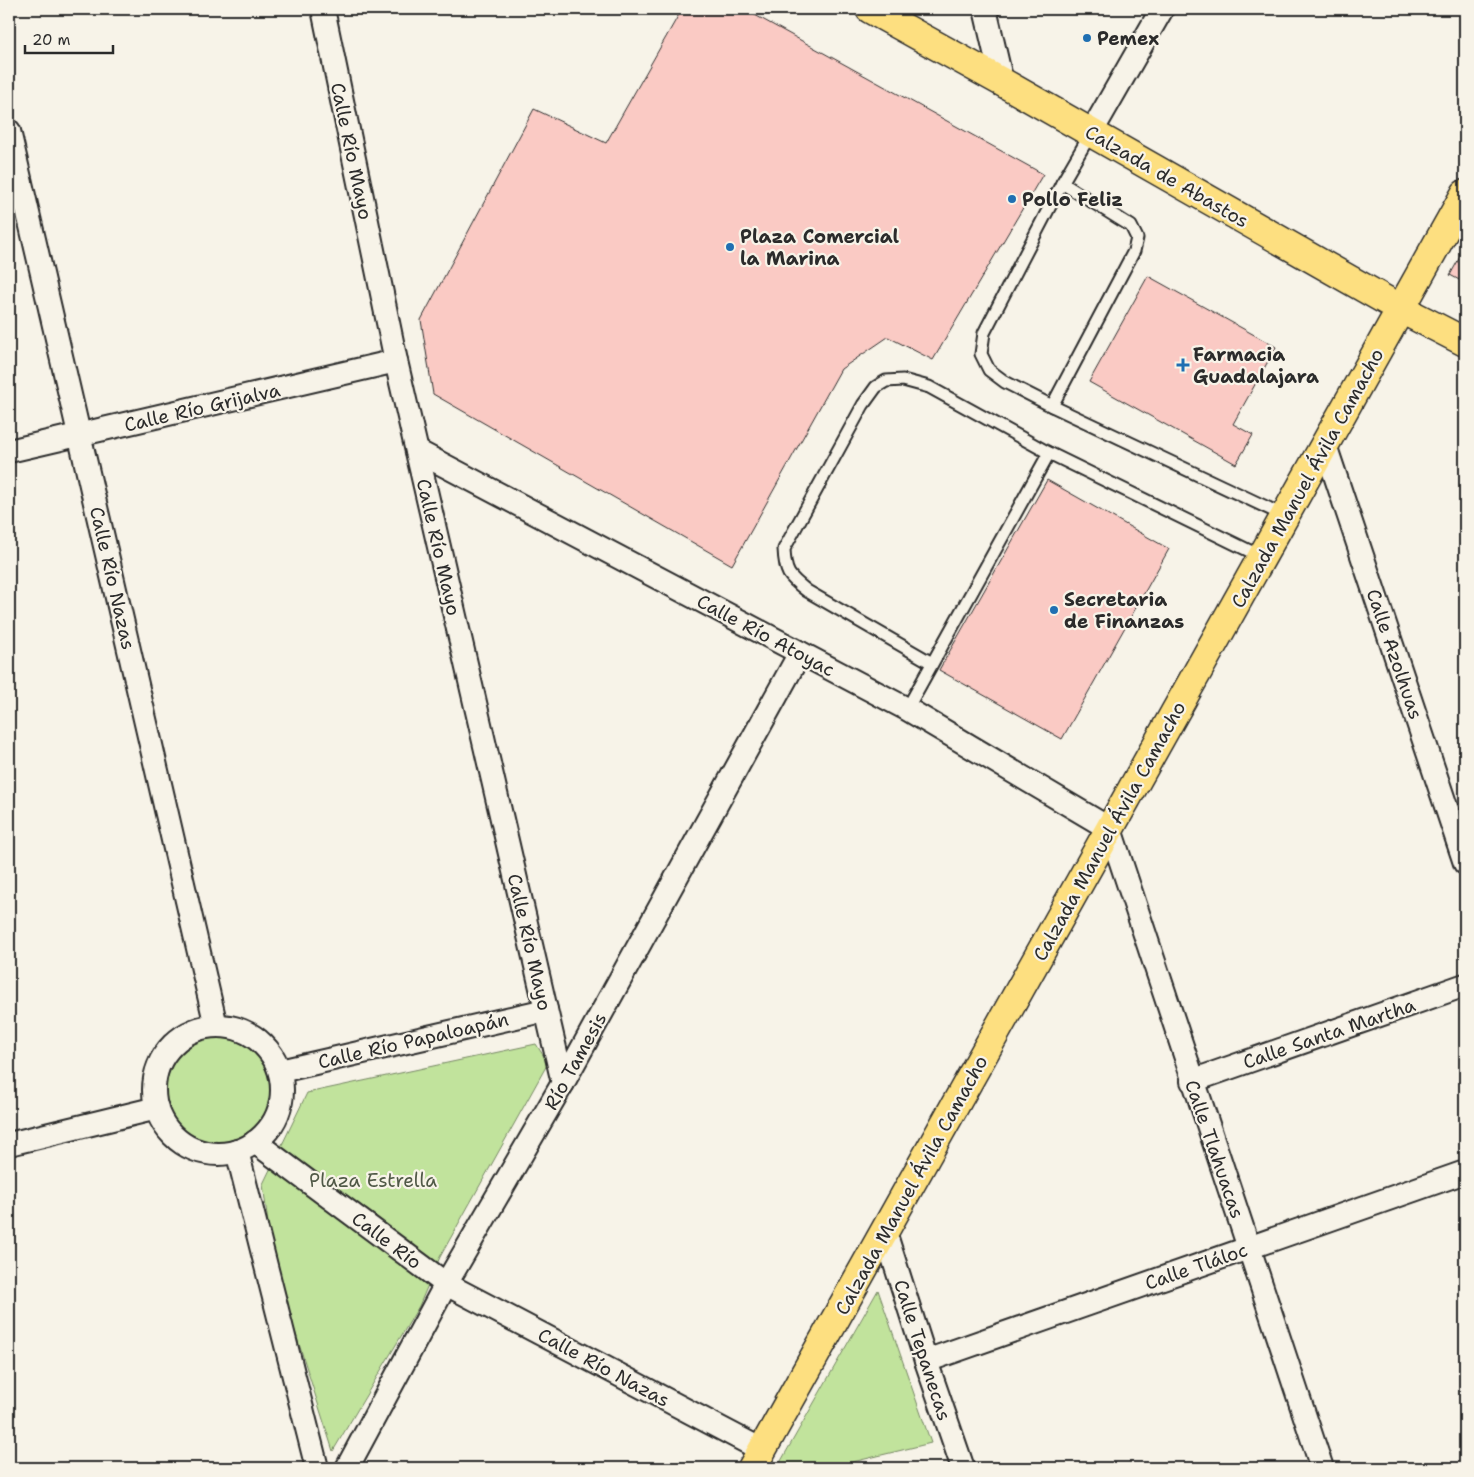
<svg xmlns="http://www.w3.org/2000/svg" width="1474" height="1477" font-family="'Shantell Sans',sans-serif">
<rect width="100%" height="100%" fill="#f7f3e8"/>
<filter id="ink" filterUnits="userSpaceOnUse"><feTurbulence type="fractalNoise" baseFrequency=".02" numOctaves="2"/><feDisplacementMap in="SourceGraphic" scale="10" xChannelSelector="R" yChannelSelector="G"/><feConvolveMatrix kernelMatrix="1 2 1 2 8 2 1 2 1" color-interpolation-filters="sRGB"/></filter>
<g filter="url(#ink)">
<g fill="#c1e39c" stroke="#768764">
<circle cx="218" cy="1090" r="57"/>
<polygon points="536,1044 548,1063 440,1257 419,1306 333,1451 273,1262 263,1184 307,1093"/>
<polygon points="878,1290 931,1443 828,1468 777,1468"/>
</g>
<g fill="#facac4" stroke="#2b2b2b">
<polygon points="682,9 744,9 1043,174 933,360 888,337 841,369 732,565 433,394 421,320 534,109 606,143"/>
<polygon points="1465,248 1465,283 1450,275"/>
<polygon points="1148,276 1276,347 1233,424 1253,435 1236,464 1089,382"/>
<polygon points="1047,480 1169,549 1062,739 939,670"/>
</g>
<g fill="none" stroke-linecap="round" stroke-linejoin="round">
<g stroke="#2b2b2b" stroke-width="15">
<g id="service">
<polyline points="1091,133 1062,183 984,333 981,354 989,370 1005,382 1052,406 1285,516"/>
<polyline points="1052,406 1134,251 1137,238 1131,226 1062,183"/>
<path d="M932,663L807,591C788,576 785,573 784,549L863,405L876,387L886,381L903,380L929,387L1049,453L1262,557"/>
<polyline points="907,709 1049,453"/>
</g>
</g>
<g stroke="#2b2b2b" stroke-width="26">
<g id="minor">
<polyline points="323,9 396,361 563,1083"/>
<polyline points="985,9 1002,82"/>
<polyline points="9,131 216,1026"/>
<polyline points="1091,133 1162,9"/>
<polyline points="1325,445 1465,863"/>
<polyline points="9,451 396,361"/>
<polyline points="417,451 907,709 1110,829 1322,1468"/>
<circle cx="218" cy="1090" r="64"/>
<polyline points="280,1071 546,1010"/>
<polyline points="1192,1081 1465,985"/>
<polyline points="255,1142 446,1284 762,1450"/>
<polyline points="9,1144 157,1108"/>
<polyline points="237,1151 317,1468"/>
<polyline points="885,1232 926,1361 963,1468"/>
<polyline points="926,1361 1465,1172"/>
<polyline points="347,1468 446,1284 563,1083 800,653"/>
</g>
</g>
<g stroke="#2b2b2b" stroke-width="31">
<g id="primary">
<polyline points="870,9 1002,82 1401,309 1465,342"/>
<polyline points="752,1468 1465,194"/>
</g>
</g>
<use href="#service" stroke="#f7f3e8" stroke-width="11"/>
<use href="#minor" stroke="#f7f3e8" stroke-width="22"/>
<use href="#primary" stroke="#fddf80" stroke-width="28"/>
</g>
</g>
<g fill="#1f6fb2" stroke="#f7f3e8" stroke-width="2">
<circle cx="1087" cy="38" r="5"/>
<circle cx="1012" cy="199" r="5"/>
<circle cx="730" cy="247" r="5"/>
<path d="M1180.5 357.5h5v5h5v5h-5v5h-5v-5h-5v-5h5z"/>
<circle cx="1054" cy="610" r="5"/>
</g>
<g text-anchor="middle" stroke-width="4.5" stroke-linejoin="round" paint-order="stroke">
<g font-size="19" font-weight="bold" fill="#2b2b2b" stroke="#f7f3e8" text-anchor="start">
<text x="1097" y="45">Pemex</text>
<text x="1022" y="206">Pollo Feliz</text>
<text x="740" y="243">Plaza Comercial<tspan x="740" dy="22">la Marina</tspan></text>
<text x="1193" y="361">Farmacia<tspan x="1193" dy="22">Guadalajara</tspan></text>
<text x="1064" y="606">Secretaria<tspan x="1064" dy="22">de Finanzas</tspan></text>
</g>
<g font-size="19" fill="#2b2b2b" stroke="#f7f3e8">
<text transform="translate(352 151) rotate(78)" y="7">Calle Río Mayo</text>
<text transform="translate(1167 176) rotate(30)" y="7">Calzada de Abastos</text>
<text transform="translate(202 407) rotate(-13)" y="7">Calle Río Grijalva</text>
<text transform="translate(1307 478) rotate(-61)" y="7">Calzada Manuel Ávila Camacho</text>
<text transform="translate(439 547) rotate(77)" y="7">Calle Río Mayo</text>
<text transform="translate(113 578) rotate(77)" y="7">Calle Río Nazas</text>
<text transform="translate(766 635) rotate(28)" y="7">Calle Río Atoyac</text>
<text transform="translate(1395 654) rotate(71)" y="7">Calle Azolhuas</text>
<text transform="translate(1109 831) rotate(-61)" y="7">Calzada Manuel Ávila Camacho</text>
<text transform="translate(530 942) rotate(77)" y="7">Calle Río Mayo</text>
<text transform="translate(1329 1033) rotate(-19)" y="7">Calle Santa Martha</text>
<text transform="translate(413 1040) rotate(-13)" y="7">Calle Río Papaloapán</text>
<text transform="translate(575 1061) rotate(-61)" y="7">Río Tamesis</text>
<text transform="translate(1215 1149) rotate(71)" y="7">Calle Tlahuacas</text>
<text transform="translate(911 1185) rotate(-61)" y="7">Calzada Manuel Ávila Camacho</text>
<text transform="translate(387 1240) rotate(37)" y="7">Calle Río</text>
<text transform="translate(1196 1266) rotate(-19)" y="7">Calle Tláloc</text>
<text transform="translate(923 1350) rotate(72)" y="7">Calle Tepanecas</text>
<text transform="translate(604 1367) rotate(28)" y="7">Calle Río Nazas</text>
</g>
<g font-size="19" fill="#505947" stroke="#f7f3e8">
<text x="373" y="1187">Plaza Estrella</text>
</g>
</g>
<rect width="1474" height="1477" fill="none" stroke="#f7f3e8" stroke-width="30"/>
<rect x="15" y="15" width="1444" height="1447" fill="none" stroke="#2b2b2b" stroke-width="2" filter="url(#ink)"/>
<path d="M25 45v8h88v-8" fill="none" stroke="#2b2b2b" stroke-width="2.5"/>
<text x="32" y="45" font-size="15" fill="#2b2b2b" stroke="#f7f3e8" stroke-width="4" paint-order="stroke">20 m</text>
</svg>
